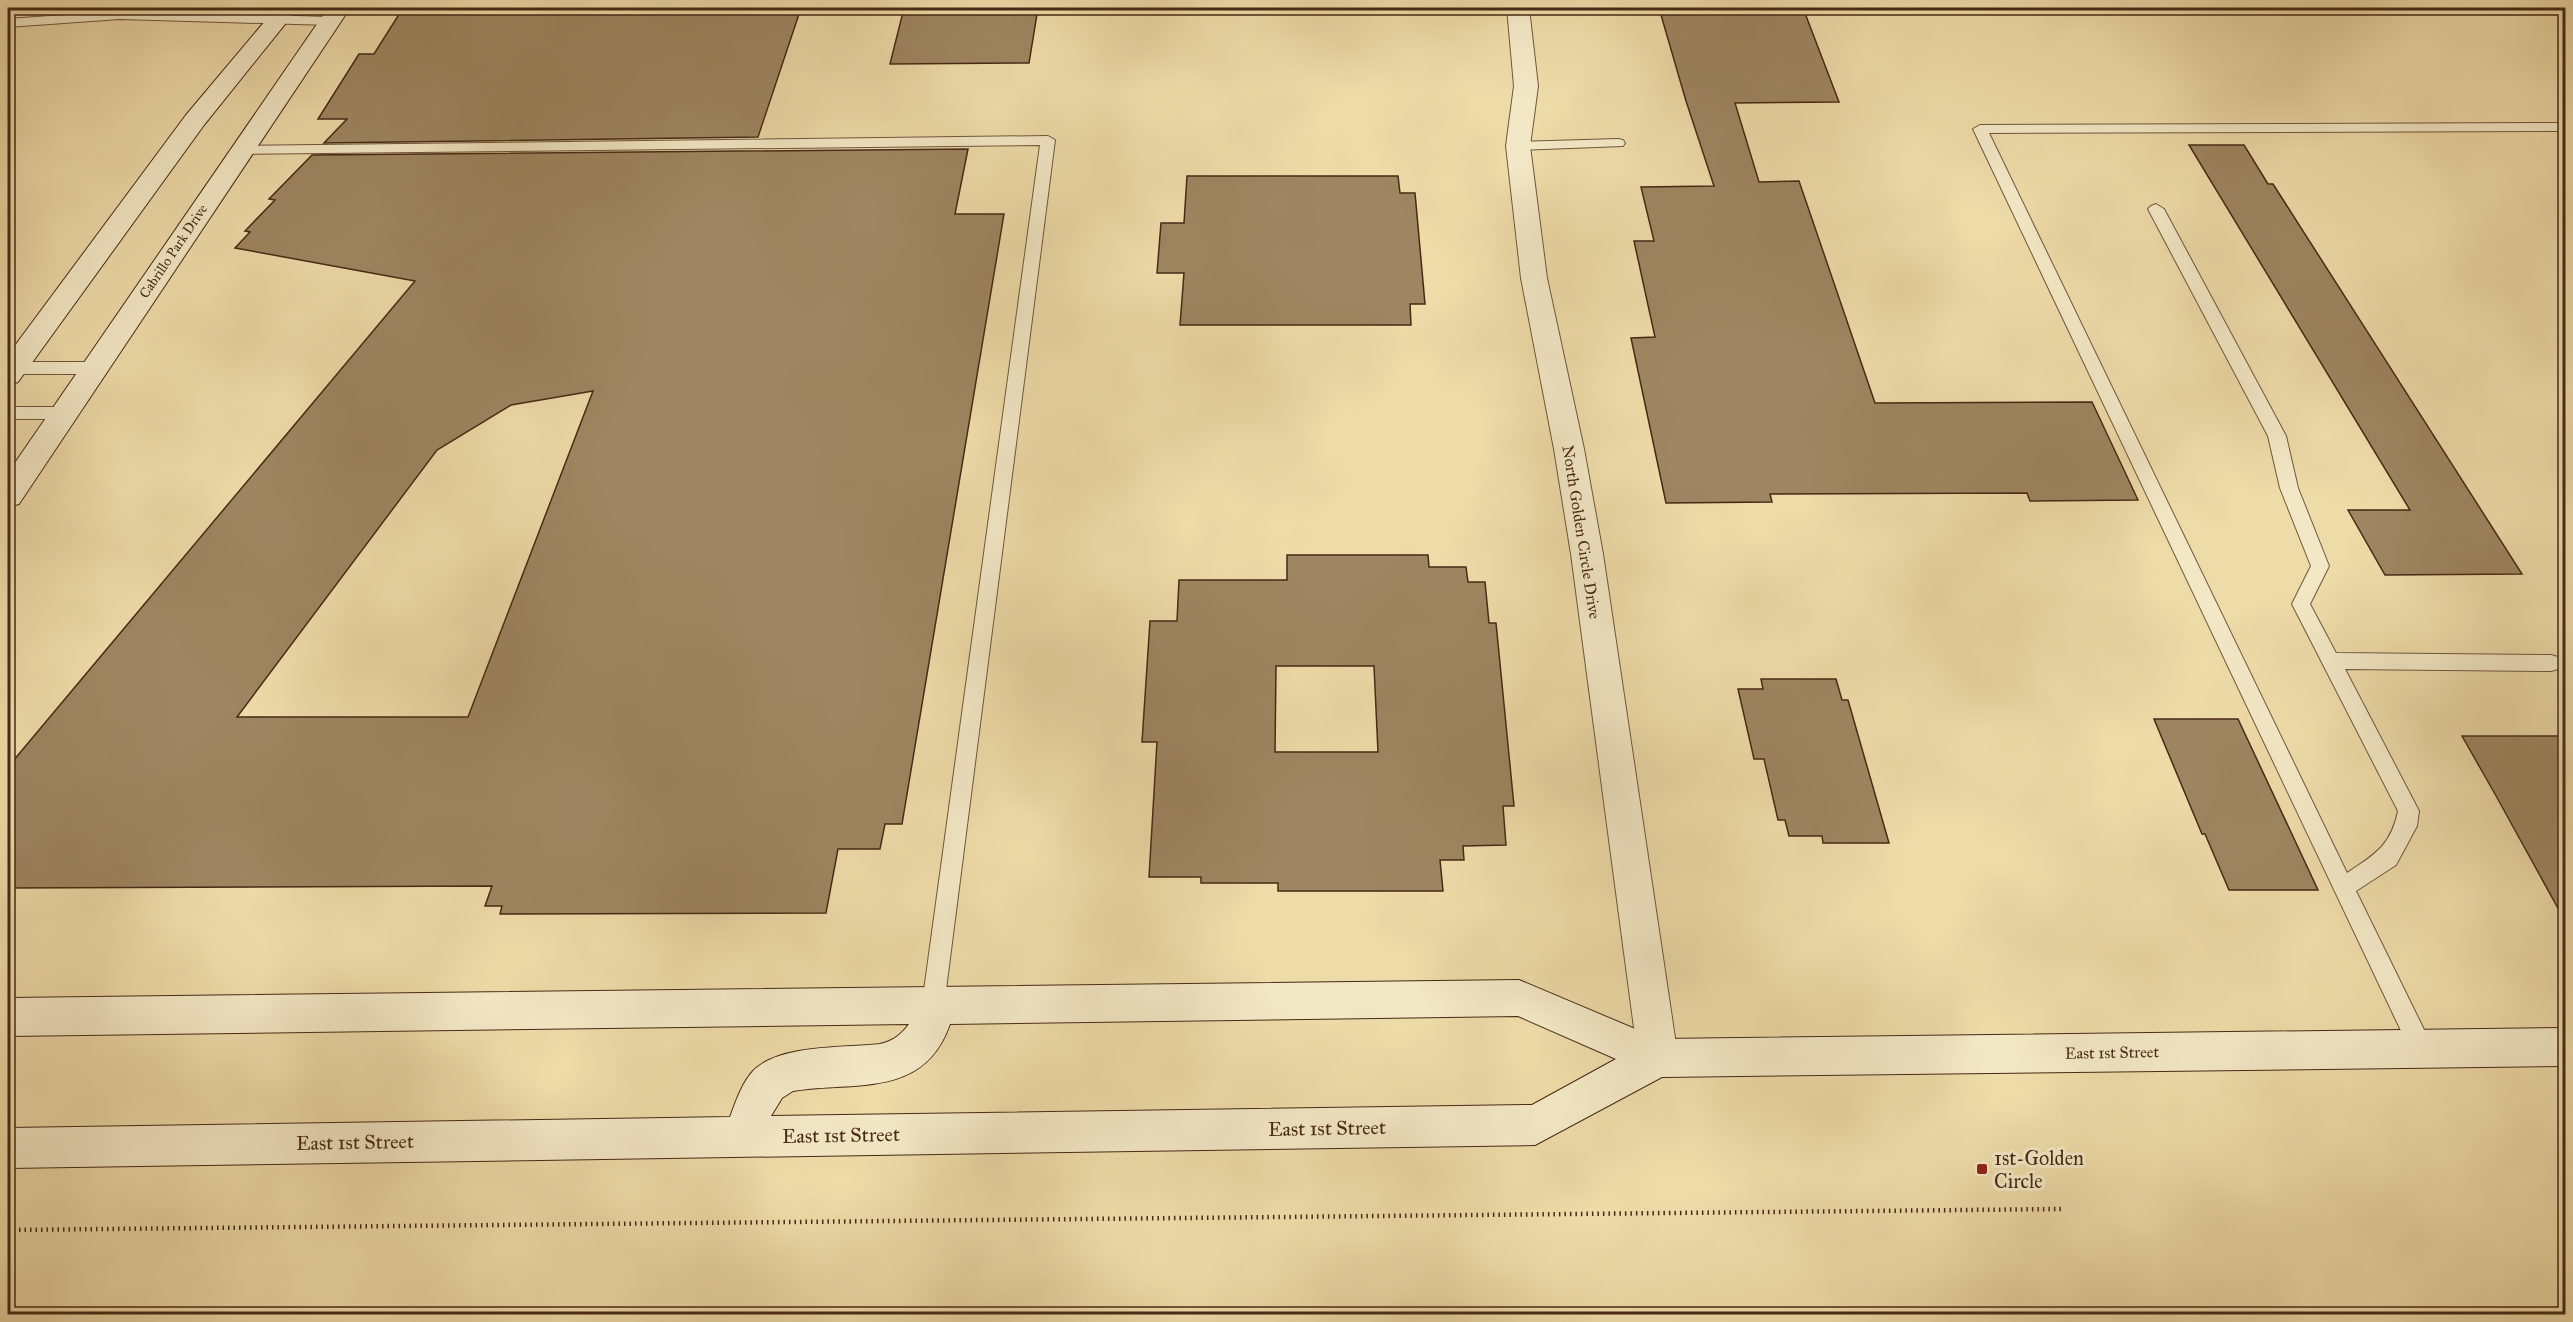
<svg xmlns="http://www.w3.org/2000/svg" width="2573" height="1322" font-family="'IM FELL Great Primer',serif">
<rect width="100%" height="100%" fill="#eddba8"/>
<filter id="stains"><feTurbulence type="fractalNoise" baseFrequency=".00333" numOctaves="4"/><feColorMatrix values="0 0 0 0 .2 0 0 0 0 .09 0 0 0 0 .02 0 0 0 .5 -.17"/></filter>
<radialGradient id="worn" r=".72"><stop offset=".6" stop-color="#630" stop-opacity="0"/><stop offset="1" stop-color="#630" stop-opacity=".3"/></radialGradient>
<g fill="#9d8661" stroke="#472915" stroke-width="1.5" fill-rule="evenodd">
<polygon points="403,8 801,8 758,137 324,143 347,119 318,119 359,54 374,54"/>
<polygon points="904,8 1038,8 1029,63 890,64"/>
<polygon points="1659,8 1803,8 1839,102 1735,103 1759,182 1799,181 1875,403 2092,402 2138,500 2030,501 2027,493 1770,494 1772,502 1666,503 1631,338 1655,337 1634,241 1654,241 1641,187 1714,186 1686,101"/>
<polygon points="2189,145 2244,145 2268,184 2273,184 2522,574 2385,575 2348,510 2410,510"/>
<path d="M968,149L955,214H1004L902,824H885L880,849H838L826,913L500,914L502,906H485L492,886L8,888V767L415,281L235,248L250,232L245,231L275,200L269,199L312,155ZM593,391L468,717H237L437,450L511,405Z"/>
<polygon points="1187,176 1398,176 1400,193 1415,193 1425,304 1410,304 1411,325 1180,325 1184,273 1157,273 1161,223 1184,223"/>
<path d="M1287,555H1428L1429,567H1466L1468,582H1485L1489,623H1496L1514,806H1503L1506,845L1463,846L1464,860H1440L1443,891H1278V883H1201V877H1149L1157,742H1142L1150,621H1177L1179,580H1287ZM1276,666H1374L1378,752H1275Z"/>
<polygon points="1761,679 1836,679 1842,700 1848,700 1889,843 1823,843 1822,836 1789,836 1785,820 1778,820 1764,759 1754,759 1738,689 1763,689"/>
<polygon points="2154,719 2238,719 2318,890 2229,890 2205,834 2202,834"/>
<polygon points="2462,736 2565,736 2565,921 2495,794"/>
</g>
<g fill="none" stroke-linecap="round" stroke-linejoin="round">
<g stroke="#70563a" stroke-width="2">
<g id="lane">
<polygon points="120,11 329,17 336,21 329,25 120,19 8,27 8,19"/>
<path d="M2566,123V131L1989,133L2347,873C2374,855 2391,846 2398,811L2292,604L2311,566L2280,488L2268,436L2148,209L2151,206L2156,204L2164,209L2286,436L2298,488L2329,566L2310,604L2336,653L2551,655L2558,657L2561,663L2558,669L2551,671L2345,669L2419,811L2417,826L2396,865L2356,891L2433,1048L2429,1056L2421,1059L2413,1056L1973,129L1980,125Z"/>
<polygon points="1048,136 1055,140 944,1005 941,1013 933,1016 925,1013 922,1005 1040,145 241,154 234,150 241,146"/>
<polygon points="1618,139 1623,140 1625,143 1623,146 1518,150 1511,146 1518,142"/>
<polygon points="8,362 94,362 100,364 102,368 100,372 94,374 8,374"/>
<polygon points="8,407 64,407 70,409 73,413 70,417 64,419 8,419"/>
</g>
</g>
<g stroke="#70563a" stroke-width="2">
<polygon id="street" points="1507,8 1529,8 1538,86 1530,146 1547,278 1584,449 1603,554 1678,1058 1672,1072 1658,1077 1644,1072 1638,1058 1571,554 1554,449 1521,278 1506,146 1514,86"/>
</g>
<g stroke="#472915" stroke-width="2">
<g id="secondary">
<polygon points="276,8 298,8 204,125 18,382 8,385 8,355 186,115"/>
<polygon points="328,8 350,8 19,504 8,507 8,473"/>
<path d="M1519,980L1659,1039L2566,1028V1066L1662,1077L1535,1145L8,1168V1128L730,1117C736,1101 742,1083 753,1071C779,1044 845,1048 880,1044C893,1041 901,1035 909,1024L8,1036V998ZM1518,1016L1616,1059L1532,1105L771,1116L782,1098L793,1091C855,1081 924,1099 950,1024Z"/>
</g>
</g>
<polyline stroke="#472915" stroke-width="4.5" stroke-dasharray="1.5 4" stroke-linecap="butt" points="8,1230 2062,1209"/>
<use href="#lane" fill="#f3e8c6" fill-rule="evenodd"/>
<use href="#street" fill="#f3e8c6" fill-rule="evenodd"/>
<use href="#secondary" fill="#f3e8c6" fill-rule="evenodd"/>
</g>
<rect fill="#8f2418" stroke="#f3e8c6" stroke-width="2" x="1976" y="1163" width="12" height="12" rx="3"/>
<g text-anchor="middle" stroke-width="6" stroke-linejoin="round" paint-order="stroke">
<g font-size="14" fill="#472915" stroke="#f3e8c6">
<text transform="translate(173 251) rotate(-56)" y="5">Cabrillo Park Drive</text>
</g>
<g font-size="16" fill="#472915" stroke="#f3e8c6">
<text transform="translate(1582 532) rotate(81)" y="6">North Golden Circle Drive</text>
<text transform="translate(2112 1052) rotate(-1)" y="6">East 1st Street</text>
</g>
<g font-size="20" fill="#472915" stroke="#f3e8c6">
<text transform="translate(1327 1128) rotate(-1)" y="7">East 1st Street</text>
<text transform="translate(841 1135) rotate(-1)" y="7">East 1st Street</text>
<text transform="translate(355 1142) rotate(-1)" y="7">East 1st Street</text>
</g>
<g font-size="20" fill="#472915" stroke="#f3e8c6" text-anchor="start">
<text x="1994" y="1165">1st-Golden<tspan x="1994" dy="23">Circle</tspan></text>
</g>
</g>
<rect width="2573" height="1322" fill="none" stroke="#eddba8" stroke-width="30"/>
<rect x="9" y="9" width="2555" height="1304" fill="none" stroke="#472915" stroke-width="3"/>
<rect x="15" y="15" width="2543" height="1292" fill="none" stroke="#472915" stroke-width="1.5"/>
<rect width="100%" height="100%" filter="url(#stains)"/>
<rect width="100%" height="100%" fill="url(#worn)"/>
</svg>
